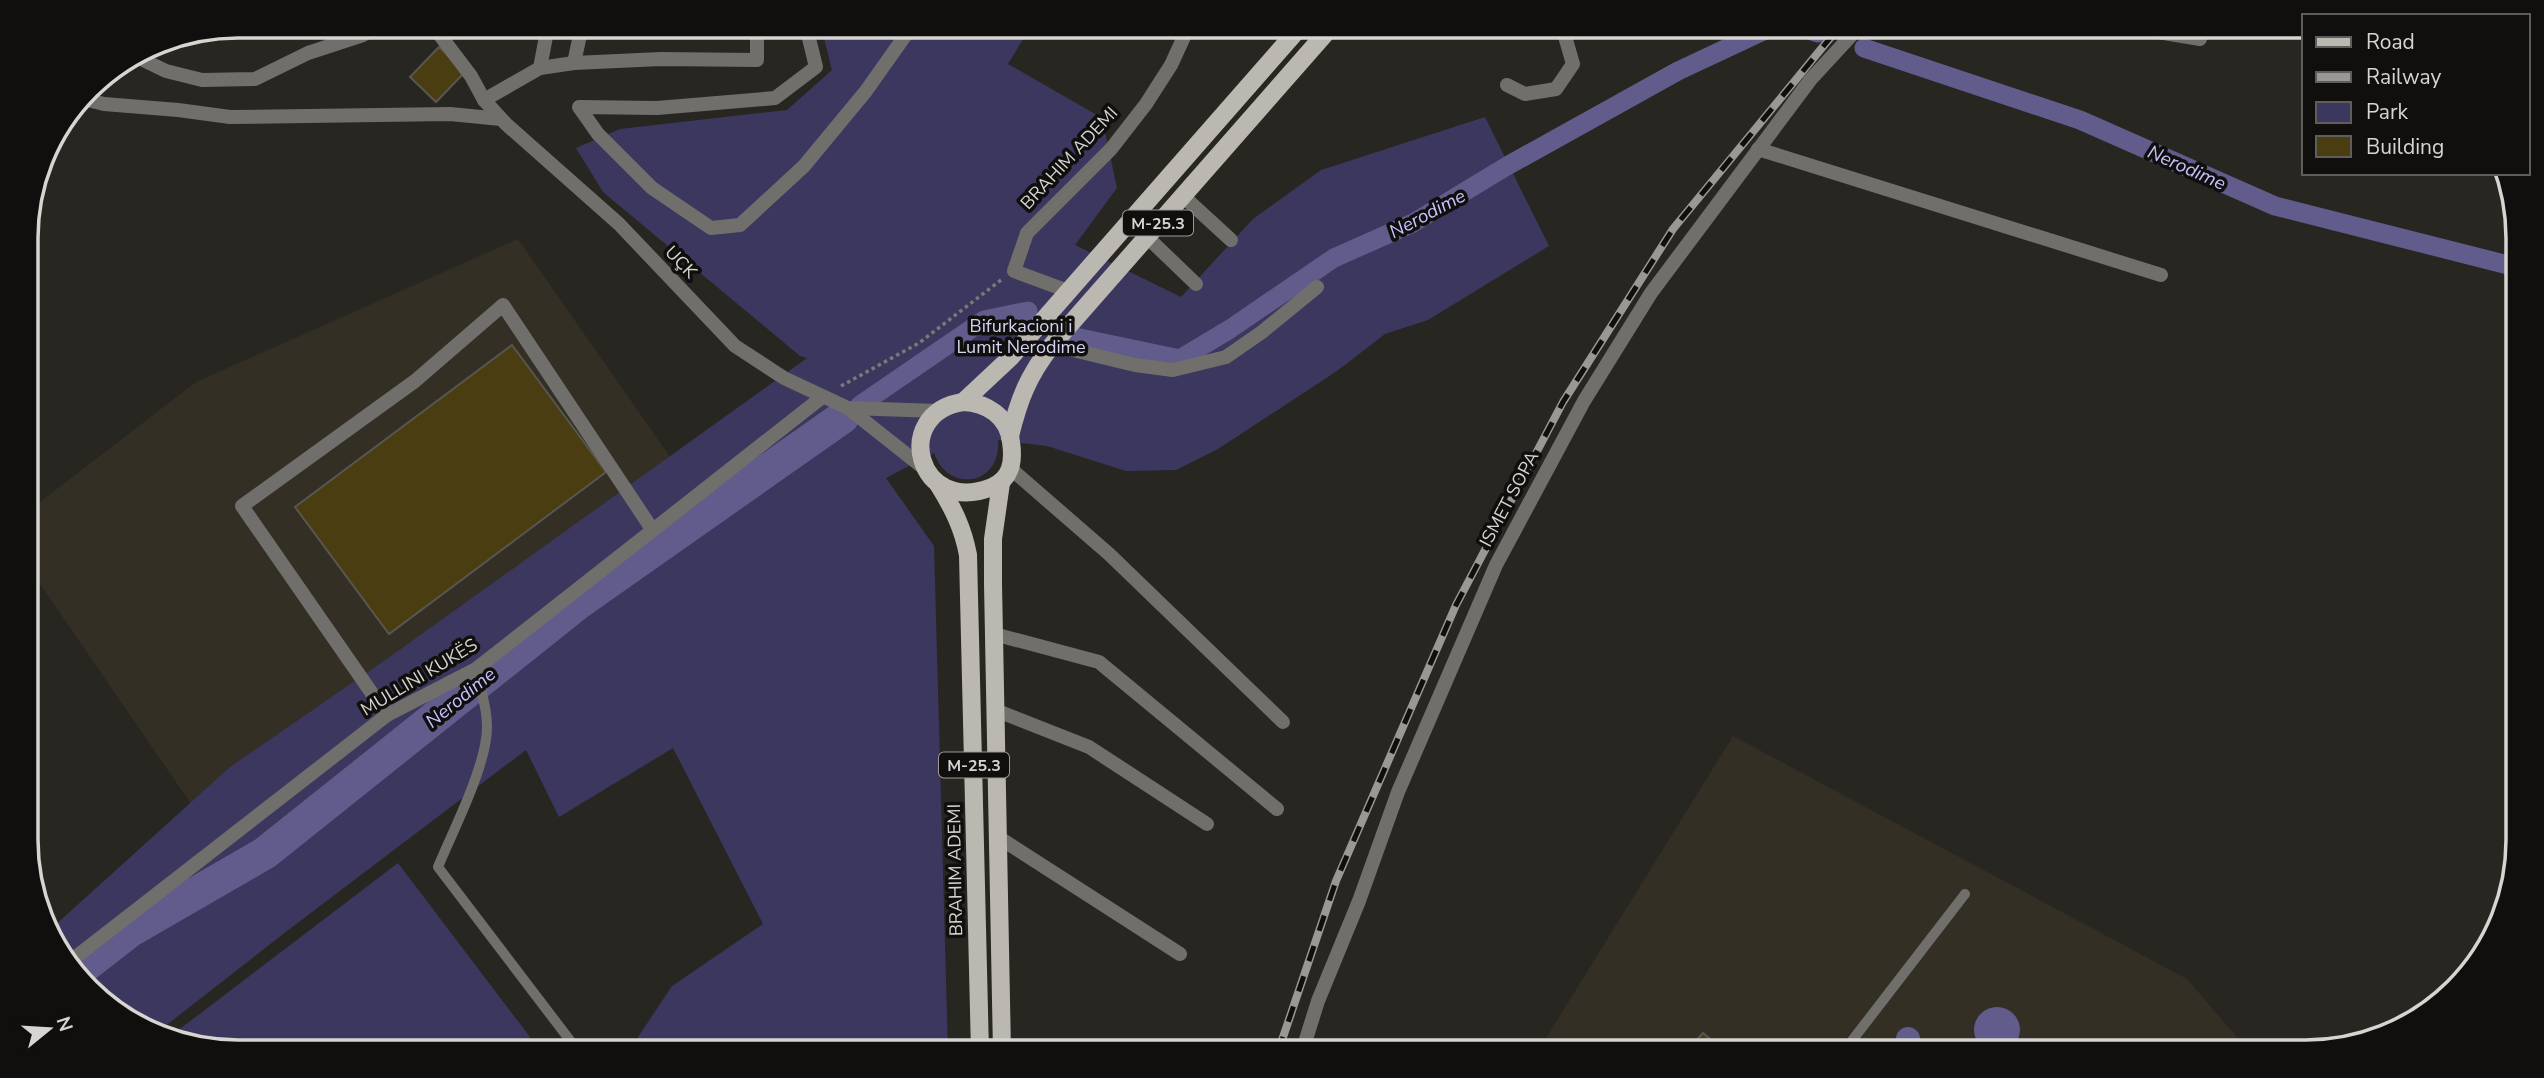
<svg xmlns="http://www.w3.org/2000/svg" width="2544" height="1078" font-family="'Nunito Sans',sans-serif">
<rect width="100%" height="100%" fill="#282621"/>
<g fill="#332f24">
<polygon points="518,239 682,474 200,817 27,565 27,512 196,382"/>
<polygon points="1733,736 2187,979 2249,1051 1538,1051"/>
</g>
<g fill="#3c375e">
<path d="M821,26H1031L1008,64L1102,118L1117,188L1075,245L1181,297L1253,219L1321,170L1485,117L1549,246L1428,320L1385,334L1337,371L1218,449L1176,470L1126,471L1047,446L998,440C1002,484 949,495 934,453L886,478L934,546L948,1052H628L672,986L763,924L673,748L559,817L526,750L287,931L155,1034L70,969L53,927L230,767L391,656L807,358L800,356L603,192L576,148L620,129L787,110L832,70Z"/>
<polygon points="398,863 530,1037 511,1052 239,1052 168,1038"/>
</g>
<g fill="#625c8d">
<circle cx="1997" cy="1030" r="23"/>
<circle cx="1908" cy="1039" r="12"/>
</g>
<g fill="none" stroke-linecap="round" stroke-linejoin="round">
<g stroke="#625c8d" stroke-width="19">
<polyline points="1797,26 1818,33"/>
<polyline points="1864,48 2080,120 2275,206 2516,267"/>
<polyline points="1075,337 1180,359 1230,329 1334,258 1413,223 1507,166 1678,71 1774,26"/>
<polyline points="860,405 984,320 1028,311"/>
</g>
<polyline stroke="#625c8d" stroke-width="33" points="76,973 130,931 265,853 577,604 843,417"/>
</g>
<g fill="#4b3d12" stroke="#585650" stroke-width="2">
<polygon points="439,47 465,72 436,102 410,77"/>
<polygon points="512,345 606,472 389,634 295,507"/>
<polygon points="1703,1033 1725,1051 1687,1051"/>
</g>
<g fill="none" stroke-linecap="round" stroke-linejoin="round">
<polyline stroke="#7b7975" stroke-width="3.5" stroke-dasharray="3.5 3.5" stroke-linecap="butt" points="841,386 919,343 1001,280"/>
<g stroke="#706f6c" stroke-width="10">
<path d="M476,669C481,691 490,716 486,739C481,776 453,831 438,867L572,1043"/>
<polyline points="1844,1051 1965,894"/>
</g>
<g stroke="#706f6c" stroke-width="14">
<polyline points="433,26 471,76 484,100 506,124 619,224 735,346 784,378 848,408 925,469"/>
<polyline points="806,26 816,67 775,98 657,108 579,107 598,134 652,188 711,228 740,225 804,166 866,91 912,26"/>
<polyline points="2122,26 2200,39 2203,26"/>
<polyline points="135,56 166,71 202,80 255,79 308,53 363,35 379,26"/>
<polyline points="574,63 580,35 585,26"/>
<polyline points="540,68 548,26"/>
<polyline points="1507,85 1525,94 1556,89 1573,64 1562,26"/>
<polyline points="84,99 104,104 178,110 230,117 450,114 501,119"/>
<polyline points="484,100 540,68 574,63 661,59 757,60 757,26"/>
<polyline points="1758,149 2161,275"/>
<polyline points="1183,196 1231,240"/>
<polyline points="1146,236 1196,284"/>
<polyline points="1068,291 1014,271 1027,233 1111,149 1146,104 1171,65 1189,26"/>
<polyline points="1052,345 1135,365 1173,370 1226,357 1262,332 1317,287"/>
<polyline points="848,408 938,411"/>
<polyline points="1011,469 1109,554 1283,722"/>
<polyline points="994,634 1099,662 1277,809"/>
<polyline points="995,710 1089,747 1207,824"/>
<polyline points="387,715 242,506 415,381 503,305 652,529"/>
<polyline points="998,837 1180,954"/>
<polyline points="68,963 387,715 476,669 821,398"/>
<polyline points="1302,1052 1318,1001 1359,901 1398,792 1496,565 1584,401 1651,293 1811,79 1860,26"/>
</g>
<g stroke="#bbb8b2" stroke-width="18">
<polyline points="963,402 1010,358 1301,26"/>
<path d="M963,402C987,403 1008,416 1011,442C1014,462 1011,479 992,487C917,517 891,413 963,402Z"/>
<path d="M1010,436C1019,399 1028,376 1052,345L1332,26"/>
<polyline points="1001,483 993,539 993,584 1002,1052"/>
<path d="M938,484C953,508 963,528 968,555L980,1052"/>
</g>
<g stroke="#9a9894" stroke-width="8">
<polyline id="rail" points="1278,1052 1336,881 1456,605 1563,402 1673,229 1840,26"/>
</g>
<use href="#rail" stroke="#100f0d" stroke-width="5" stroke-dasharray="16" stroke-linecap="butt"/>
</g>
<g text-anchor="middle" stroke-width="7" stroke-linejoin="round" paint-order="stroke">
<g fill="#100f0d" stroke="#9b9a96" stroke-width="2">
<rect x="1123" y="210.5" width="70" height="25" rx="5"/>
<rect x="939" y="752.5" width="70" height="25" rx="5"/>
</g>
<g font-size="16" font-weight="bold" fill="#d6d5d1">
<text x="1158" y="229">M-25.3</text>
<text x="974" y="771">M-25.3</text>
</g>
<g font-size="18" fill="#d6d5d1" stroke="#100f0d">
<text transform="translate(1069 158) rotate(-47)" y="6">BRAHIM ADEMI</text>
<text transform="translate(681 262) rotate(46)" y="6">UÇK</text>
<text transform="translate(1509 499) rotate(-62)" y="6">ISMET SOPA</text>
<text transform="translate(419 677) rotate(-31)" y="6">MULLINI KUKËS</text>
<text transform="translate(955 870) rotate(-91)" y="6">BRAHIM ADEMI</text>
</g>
<g font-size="18" fill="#d5d3f3" stroke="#100f0d">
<text x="1021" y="332">Bifurkacioni i<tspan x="1021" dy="21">Lumit Nerodime</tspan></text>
</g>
<g font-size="19" font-style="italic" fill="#c7c1ff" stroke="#100f0d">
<text transform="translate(2187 167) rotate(24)" y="7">Nerodime</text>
<text transform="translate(1427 213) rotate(-28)" y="7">Nerodime</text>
<text transform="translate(460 697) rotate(-39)" y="7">Nerodime</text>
</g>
</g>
<path d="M0 0H2544V1078H0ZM238 38H2306A200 200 0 0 1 2506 238V840A200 200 0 0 1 2306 1040H238A200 200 0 0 1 38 840V238A200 200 0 0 1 238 38Z" fill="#100f0d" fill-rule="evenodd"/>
<path fill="none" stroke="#d6d5d1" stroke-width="3.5" d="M238 38H2306A200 200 0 0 1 2506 238V840A200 200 0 0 1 2306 1040H238A200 200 0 0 1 38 840V238A200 200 0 0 1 238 38Z"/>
<rect x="2302" y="14" width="228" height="161" fill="#100f0d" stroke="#5f5e5b" stroke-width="2"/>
<rect x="2316" y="37" width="35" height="10" fill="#bbb8b2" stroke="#5f5e5b" stroke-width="2"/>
<text x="2366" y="49" font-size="21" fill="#d6d5d1">Road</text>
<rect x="2316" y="72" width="35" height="10" fill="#9a9894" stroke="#5f5e5b" stroke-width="2"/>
<text x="2366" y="84" font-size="21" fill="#d6d5d1">Railway</text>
<rect x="2316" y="102" width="35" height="21" fill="#3c375e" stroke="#5f5e5b" stroke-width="2"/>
<text x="2366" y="119" font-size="21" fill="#d6d5d1">Park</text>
<rect x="2316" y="136" width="35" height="21" fill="#4b3d12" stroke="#5f5e5b" stroke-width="2"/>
<text x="2366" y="154" font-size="21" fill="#d6d5d1">Building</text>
<g transform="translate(49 1029) rotate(72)" stroke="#100f0d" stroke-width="5" paint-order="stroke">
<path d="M0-5L12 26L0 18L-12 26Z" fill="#d6d5d1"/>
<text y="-10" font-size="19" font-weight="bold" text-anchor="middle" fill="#d6d5d1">N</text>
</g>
</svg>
